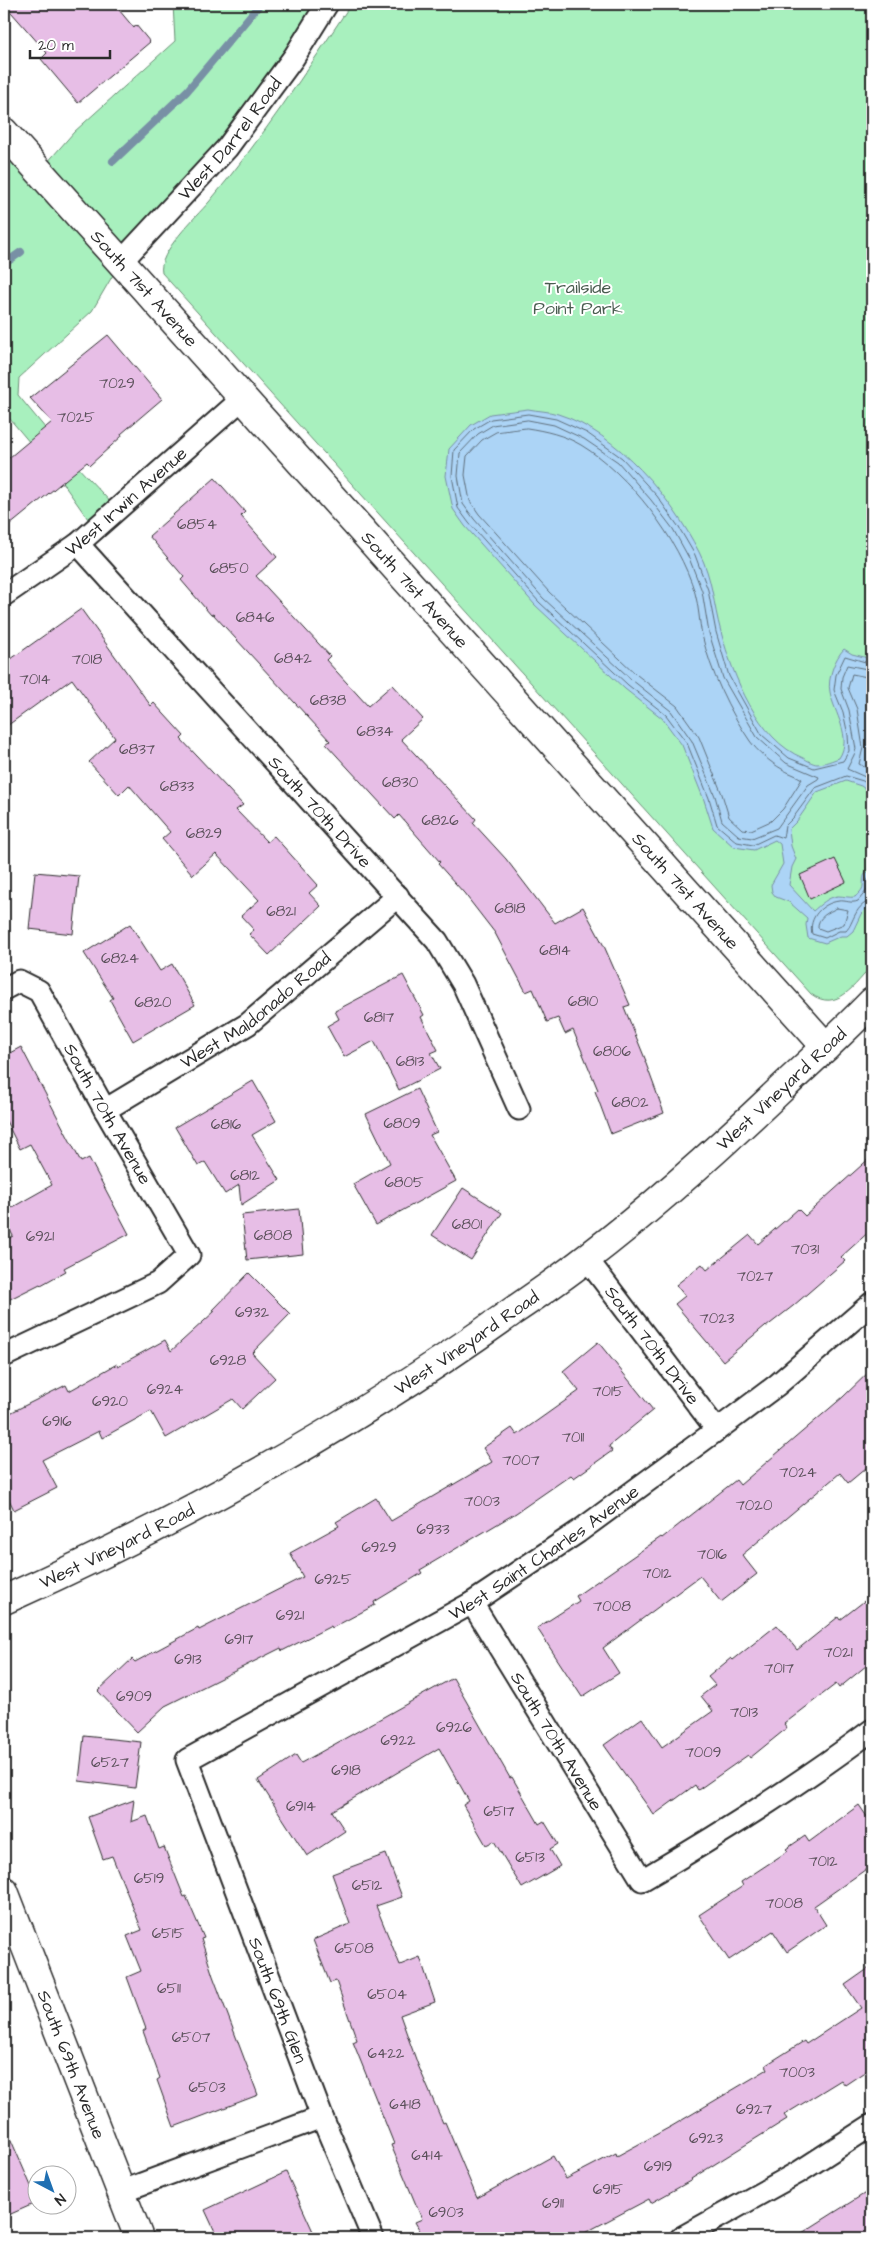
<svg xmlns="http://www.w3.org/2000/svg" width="876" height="2242" font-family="'Architects Daughter',sans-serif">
<rect width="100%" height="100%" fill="#fff"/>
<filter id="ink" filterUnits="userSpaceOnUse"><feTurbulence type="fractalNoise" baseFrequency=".02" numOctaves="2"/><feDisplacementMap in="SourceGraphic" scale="10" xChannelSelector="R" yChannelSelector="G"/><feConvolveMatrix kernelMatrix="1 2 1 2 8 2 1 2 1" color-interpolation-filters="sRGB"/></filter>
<g filter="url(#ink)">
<g fill="#a8f0be" stroke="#6a8e74">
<polygon points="173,4 327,4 294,57 120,263 92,311 19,378 18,395 74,463 117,509 95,529 57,475 4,412 4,133 39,172 74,132 175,41"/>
<path d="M351,4H872V966C855,984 837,1013 811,994L162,273C157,253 196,217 209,202C261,140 306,72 351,4Z"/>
</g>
<path fill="#acd4f6" stroke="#7890a5" d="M528,409C538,411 548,411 558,414C618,433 671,497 699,552C713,579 713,604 721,632C733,676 758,740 803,758C807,760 813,764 817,764C824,764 833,760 839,758C853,737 834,713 830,692C827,679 835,658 844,649L852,654L872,659V794L861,786L846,781L817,792L797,821L789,829L791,846L796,859L792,867L789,885L813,911C820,905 828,897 838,896C844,896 849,898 855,897C858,894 863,890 863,886C864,879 861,873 872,871V903L861,914L853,931L847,936H841L825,943L808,938L806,925L807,918L789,902L776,897L772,892L771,885L783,864L780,844L775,840L754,850L734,847L713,828L704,800L682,745L662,718L625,689L535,605L465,526L453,509L446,476L449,449L471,425L490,414Z"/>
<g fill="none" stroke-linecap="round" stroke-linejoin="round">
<g stroke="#5f6f7c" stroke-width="1">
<polygon points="528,420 554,425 584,439 618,462 651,500 673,529 689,558 702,591 709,633 723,678 757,737 786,763 819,777 818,779 808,785 777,828 752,838 739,836 722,821 715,796 692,741 671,711 632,680 543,598 474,519 463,504 458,476 460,453 478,434 493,425"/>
<path d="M527,428C546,431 564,435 581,445C629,474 679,539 695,593C699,607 699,621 702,635C711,672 728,709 750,741C757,751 771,763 782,769C788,773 796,775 802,779L783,809L771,821L751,830L742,829L729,817L722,794L699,737L677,706L637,675L549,592L479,514L470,501L465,475L467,456L482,440L496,432Z"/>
<polyline points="872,664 845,656 836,675 834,690 843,712 848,735 849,751 843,761 814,768 789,758 762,735 729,676 716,632 708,590 695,555 678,526 657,496 622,458 587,433 556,419 528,414 491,419 474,429 454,450 452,476 458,508 469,523 539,602 628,685 666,715 687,743 709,798 717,825 737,842 753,845 774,835 783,838 785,826 793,818 815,788 846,776 863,781 872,788"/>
<polyline points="872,670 847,665 842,677 841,689 849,710 856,749 854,755 847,769 872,780"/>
<polyline points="872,678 852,674 848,688 857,709 863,748 859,764 872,771"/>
<path d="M872,876L868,879L867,890L858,901C851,904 846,900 839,901C822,903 808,918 812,934L825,938L839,931H846C854,923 855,903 872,901"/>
<path d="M837,908L848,910L844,924L826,931L818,928C817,917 829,912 837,908Z"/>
</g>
<g stroke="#7890a5" stroke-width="8">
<polyline points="113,161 187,91 260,4"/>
<polyline points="4,264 21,252"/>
</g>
</g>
<g fill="#e7bee6" stroke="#2b2b2b">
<polygon points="4,4 114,4 134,28 136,25 150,42 78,103 41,59 47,53"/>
<polygon points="108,335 162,399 121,434 122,436 90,465 87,462 4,530 4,462 52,422 30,398"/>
<polygon points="215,478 245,512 241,516 277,557 256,576 330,656 326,660 368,706 392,685 423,719 401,739 476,819 473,823 506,859 555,923 583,907 604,946 630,1005 624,1007 646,1061 645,1061 664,1113 611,1134 595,1091 598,1090 573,1030 565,1034 558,1018 547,1022 533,989 526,992 495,933 464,893 438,864 440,862 399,815 395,819 326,744 330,741 213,614 211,615 181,580 184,577 149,536"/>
<polygon points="81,609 151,706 154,703 184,736 181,739 243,805 236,810 267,842 274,836 318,885 309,893 321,906 269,955 249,934 254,930 241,916 259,900 216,854 193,875 162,839 170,832 129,785 119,795 89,762 115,738 72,679 4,728 4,664"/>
<polygon points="835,859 846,882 810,899 800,875"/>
<polygon points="35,872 79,876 73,934 29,929"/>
<polygon points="130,924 160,971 172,964 195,1005 133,1041 110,1000 113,998 84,953"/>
<polygon points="403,975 424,1015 421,1017 438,1050 431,1053 440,1069 399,1090 374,1041 344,1057 327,1026 339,1019 335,1011"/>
<polygon points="21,1047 81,1162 89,1158 129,1234 64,1268 66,1271 41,1285 40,1284 4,1302 4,1241 13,1236 4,1218 4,1212 52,1185 30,1144 20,1149 4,1117 4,1056"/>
<polygon points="253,1081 276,1121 252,1135 280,1180 241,1205 239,1185 225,1194 205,1162 198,1166 175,1127"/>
<polygon points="417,1089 437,1132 430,1135 456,1181 376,1225 353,1184 390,1163 366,1114"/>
<polygon points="872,1156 872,1229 841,1257 845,1261 793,1306 766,1327 765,1326 723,1361 675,1304 685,1296 676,1285 702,1264 707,1270 750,1235 758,1244 798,1209 805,1216"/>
<polygon points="463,1188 502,1213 471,1260 432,1235"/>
<polygon points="299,1209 303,1254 247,1260 242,1215"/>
<polygon points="249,1273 290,1314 252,1353 275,1378 242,1409 233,1399 166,1438 151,1411 102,1438 99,1431 42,1460 57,1488 14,1510 4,1489 4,1416 66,1385 69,1391 117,1364 118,1366 165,1340 171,1351 215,1311 213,1310"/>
<polygon points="598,1342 653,1410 609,1446 612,1451 574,1478 571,1475 516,1513 420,1570 422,1573 374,1602 375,1605 332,1628 331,1626 282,1651 281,1648 165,1706 137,1732 98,1691 132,1659 135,1662 198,1628 199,1630 303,1577 290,1553 339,1526 336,1522 376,1498 391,1521 492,1462 483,1448 512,1428 517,1435 579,1391 563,1371"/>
<polygon points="872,1369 872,1463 848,1483 840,1473 742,1555 757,1574 721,1602 700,1576 603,1648 619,1673 582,1697 537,1628 579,1601 576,1596 661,1537 662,1538 736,1480 740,1485 843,1397"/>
<polygon points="872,1595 872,1661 839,1688 836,1684 784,1724 787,1728 750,1758 748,1755 698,1790 695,1785 654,1815 604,1745 642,1718 662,1747 713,1711 701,1696 715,1685 708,1677 731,1658 733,1660 777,1625 797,1650 838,1617 840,1620"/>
<polygon points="453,1678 510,1778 512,1777 539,1824 544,1821 558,1844 550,1849 560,1866 522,1888 494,1841 486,1845 463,1805 469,1801 439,1748 332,1811 345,1831 307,1856 258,1780 296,1755 301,1763"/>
<polygon points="84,1736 141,1742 135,1788 79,1781"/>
<polygon points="134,1800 131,1822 147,1816 159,1849 164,1847 184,1897 186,1896 204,1938 201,1939 213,1976 258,2095 174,2127 157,2080 160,2078 143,2031 146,2029 127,1977 141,1971 127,1936 142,1930 112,1856 103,1859 88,1817"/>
<polygon points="859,1805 872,1824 872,1865 814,1906 826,1925 787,1952 773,1931 729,1960 699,1915 743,1886 741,1882 788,1851 786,1849 805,1836 809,1842"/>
<polygon points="386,1854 402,1897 376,1906 400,1965 420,1957 435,2002 400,2015 418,2065 443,2123 445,2122 477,2198 553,2156 566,2179 616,2153 617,2156 672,2126 768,2069 766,2065 804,2041 806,2044 861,2008 845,1985 872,1966 872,2067 845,2085 841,2080 784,2115 787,2119 691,2179 692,2180 651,2203 649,2199 575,2238 424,2238 415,2222 422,2219 391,2145 394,2144 353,2042 357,2040 336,1981 330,1983 313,1940 350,1924 332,1874"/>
<polygon points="4,2124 38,2202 4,2217"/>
<polygon points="286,2172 316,2238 218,2238 205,2210"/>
<polygon points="872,2189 872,2238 794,2238 835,2212"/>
</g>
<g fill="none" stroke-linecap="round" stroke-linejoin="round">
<g stroke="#2b2b2b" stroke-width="25">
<g id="street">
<path id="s1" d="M120,263L227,148L294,57L327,4"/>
<path id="s2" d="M78,544L437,941L463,984L519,1109"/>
<path id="s3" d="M4,595L78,544L242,399"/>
<path id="s4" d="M4,989L19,981L39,991L105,1110L189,1255L158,1283L4,1356"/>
<path id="s5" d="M105,1110L248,1024L398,896"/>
<path id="s6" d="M587,1259L717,1430"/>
<path id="s7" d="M472,1603L642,1880C721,1834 799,1785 872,1730"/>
<polyline points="120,2192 322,2117"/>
<path id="s8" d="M373,2238L322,2117L187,1760L472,1603L578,1532L717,1430L777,1385L872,1303"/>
<polyline points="681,2238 799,2172 872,2125"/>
</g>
</g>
<g stroke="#2b2b2b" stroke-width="31">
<g id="secondary">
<path id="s9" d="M4,132L826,1047"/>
<path id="s10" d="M4,1600C183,1520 354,1425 513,1311C538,1294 563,1277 587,1258C655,1206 718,1149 780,1090C811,1061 843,1032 872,1002"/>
<path id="s11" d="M4,1891L139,2238"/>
</g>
</g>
<use href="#street" stroke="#fff" stroke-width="21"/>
<use href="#secondary" stroke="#fff" stroke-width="28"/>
</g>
</g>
<g text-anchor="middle" stroke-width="4" stroke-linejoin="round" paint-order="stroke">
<g font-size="15" fill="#5a505a">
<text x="117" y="388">7029</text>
<text x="76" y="422">7025</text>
<text x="197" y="529">6854</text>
<text x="229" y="573">6850</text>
<text x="255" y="622">6846</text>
<text x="293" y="663">6842</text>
<text x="87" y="664">7018</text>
<text x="35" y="684">7014</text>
<text x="328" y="705">6838</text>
<text x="375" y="736">6834</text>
<text x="137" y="754">6837</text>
<text x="400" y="787">6830</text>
<text x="177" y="791">6833</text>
<text x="440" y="825">6826</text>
<text x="204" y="838">6829</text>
<text x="510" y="913">6818</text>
<text x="281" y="916">6821</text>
<text x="555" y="955">6814</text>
<text x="120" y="963">6824</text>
<text x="583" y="1006">6810</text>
<text x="153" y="1007">6820</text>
<text x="379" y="1022">6817</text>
<text x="612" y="1056">6806</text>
<text x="410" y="1066">6813</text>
<text x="630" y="1107">6802</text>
<text x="402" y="1128">6809</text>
<text x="226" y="1129">6816</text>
<text x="245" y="1180">6812</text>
<text x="404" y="1187">6805</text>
<text x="467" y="1229">6801</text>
<text x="273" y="1240">6808</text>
<text x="40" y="1241">6921</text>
<text x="805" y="1254">7031</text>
<text x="755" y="1281">7027</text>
<text x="252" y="1317">6932</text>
<text x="717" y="1323">7023</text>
<text x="228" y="1365">6928</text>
<text x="165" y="1394">6924</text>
<text x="608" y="1396">7015</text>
<text x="110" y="1406">6920</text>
<text x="57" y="1426">6916</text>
<text x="573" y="1442">7011</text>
<text x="521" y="1465">7007</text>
<text x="798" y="1477">7024</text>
<text x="482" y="1506">7003</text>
<text x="754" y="1510">7020</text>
<text x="433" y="1534">6933</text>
<text x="379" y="1552">6929</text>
<text x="712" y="1559">7016</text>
<text x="657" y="1578">7012</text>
<text x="333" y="1584">6925</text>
<text x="612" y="1611">7008</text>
<text x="290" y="1620">6921</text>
<text x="239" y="1644">6917</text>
<text x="838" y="1657">7021</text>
<text x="188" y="1664">6913</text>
<text x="779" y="1673">7017</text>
<text x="134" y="1701">6909</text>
<text x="744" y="1717">7013</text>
<text x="454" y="1732">6926</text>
<text x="398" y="1745">6922</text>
<text x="703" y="1757">7009</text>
<text x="110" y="1767">6527</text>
<text x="346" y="1775">6918</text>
<text x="301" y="1811">6914</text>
<text x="499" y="1816">6517</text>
<text x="530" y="1862">6513</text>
<text x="823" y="1866">7012</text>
<text x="149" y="1883">6519</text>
<text x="367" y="1890">6512</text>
<text x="784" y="1908">7008</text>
<text x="168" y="1938">6515</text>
<text x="354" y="1953">6508</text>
<text x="169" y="1993">6511</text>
<text x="387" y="1999">6504</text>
<text x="191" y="2042">6507</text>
<text x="386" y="2058">6422</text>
<text x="797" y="2077">7003</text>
<text x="207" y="2092">6503</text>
<text x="405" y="2109">6418</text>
<text x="754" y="2114">6927</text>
<text x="706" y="2143">6923</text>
<text x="427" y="2160">6414</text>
<text x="658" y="2171">6919</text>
<text x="608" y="2194">6915</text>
<text x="553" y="2208">6911</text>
<text x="446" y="2217">6903</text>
</g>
<g font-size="18" fill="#2b2b2b" stroke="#fff">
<text dy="6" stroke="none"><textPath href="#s1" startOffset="166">West Darrel Road</textPath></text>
<text dy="6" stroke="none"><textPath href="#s9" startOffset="210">South 71st Avenue</textPath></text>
<text dy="6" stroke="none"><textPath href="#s3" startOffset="154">West Irwin Avenue</textPath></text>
<text dy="6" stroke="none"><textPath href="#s9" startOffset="615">South 71st Avenue</textPath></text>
<text dy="6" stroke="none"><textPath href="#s2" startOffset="361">South 70th Drive</textPath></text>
<text dy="6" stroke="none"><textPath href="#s9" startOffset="1020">South 71st Avenue</textPath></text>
<text dy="6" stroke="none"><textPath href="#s5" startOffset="181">West Maldonado Road</textPath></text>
<text dy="6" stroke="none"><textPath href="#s10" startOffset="935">West Vineyard Road</textPath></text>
<text dy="6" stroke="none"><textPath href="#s4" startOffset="180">South 70th Avenue</textPath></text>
<text dy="6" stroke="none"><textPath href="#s10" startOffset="530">West Vineyard Road</textPath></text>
<text dy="6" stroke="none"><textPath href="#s6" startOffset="108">South 70th Drive</textPath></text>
<text dy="6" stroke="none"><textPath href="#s10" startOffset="125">West Vineyard Road</textPath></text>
<text dy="6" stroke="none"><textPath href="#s8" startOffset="926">West Saint Charles Avenue</textPath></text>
<text dy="6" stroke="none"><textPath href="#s7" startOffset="162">South 70th Avenue</textPath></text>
<text transform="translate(278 2000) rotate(69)" y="6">South 69th Glen</text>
<text dy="6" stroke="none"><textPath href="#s11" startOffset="186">South 69th Avenue</textPath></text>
</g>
<g font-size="18" fill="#4a5c50" stroke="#fff">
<text x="578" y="293">Trailside<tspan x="578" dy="21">Point Park</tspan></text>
</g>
</g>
<rect width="876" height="2242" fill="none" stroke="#fff" stroke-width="20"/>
<rect x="10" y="10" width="856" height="2222" fill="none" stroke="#2b2b2b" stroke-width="2" filter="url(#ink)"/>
<g transform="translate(52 2190) rotate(139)"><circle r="24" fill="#ffffff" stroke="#aaaaaa"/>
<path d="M0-4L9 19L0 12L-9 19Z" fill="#1f6fb2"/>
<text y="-8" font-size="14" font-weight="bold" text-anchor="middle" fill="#2b2b2b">N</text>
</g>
<path d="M30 50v8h80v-8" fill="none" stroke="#2b2b2b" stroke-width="2.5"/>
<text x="38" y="50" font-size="15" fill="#2b2b2b" stroke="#ffffff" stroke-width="4" paint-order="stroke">20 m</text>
</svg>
